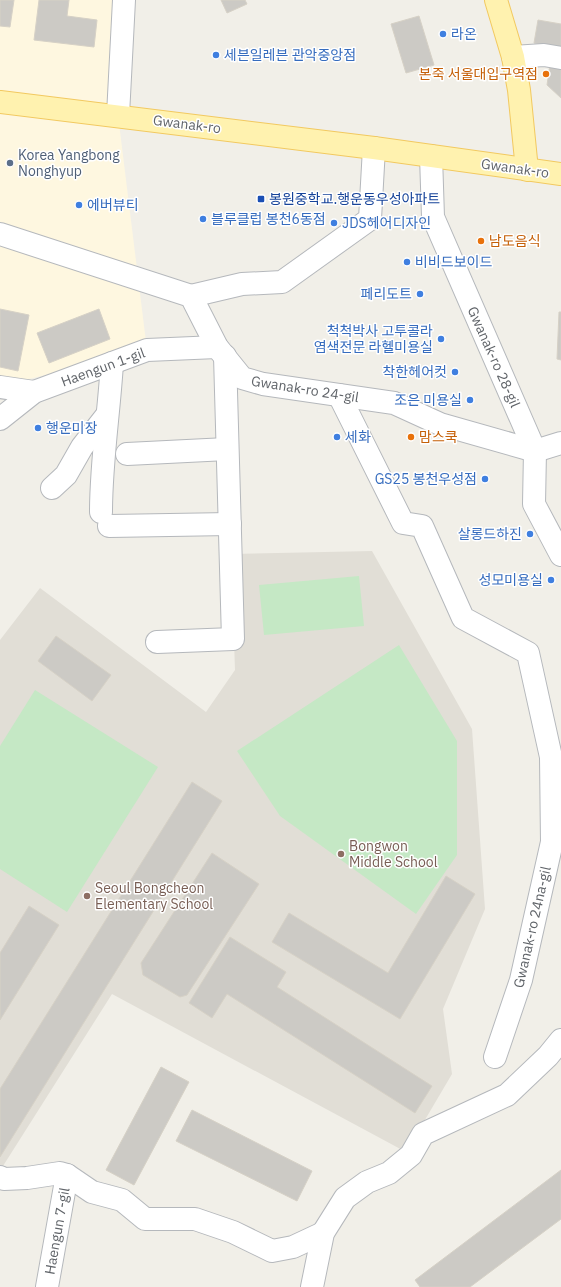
<svg xmlns="http://www.w3.org/2000/svg" width="561" height="1287" font-family="'IBM Plex Sans','Noto Sans KR',sans-serif">
<rect width="100%" height="100%" fill="#f1efe8"/>
<polygon fill="#fef7e0" points="0,0 124,0 118,115 147,350 25,380 0,377"/>
<polygon fill="#e1ded6" points="372,551 472,729 485,909 443,1009 452,1074 406,1152 112,994 3,1166 0,1166 0,640 40,588 206,712 235,670 231,554"/>
<g fill="#c5e8c5">
<polygon points="359,576 364,626 264,635 259,585"/>
<polygon points="399,645 457,741 457,855 416,914 280,816 237,751"/>
<polygon points="35,690 158,767 67,912 0,869 0,746"/>
</g>
<g fill="#cccac5" stroke="#d6d1c6">
<polygon points="0,0 14,0 10,27 0,26"/>
<polygon points="39,0 69,0 67,16 97,20 94,47 34,40"/>
<polygon points="221,0 245,0 247,4 227,13"/>
<polygon points="419,16 434,65 406,73 391,24"/>
<polygon points="538,20 561,24 561,47 534,43"/>
<polygon points="550,64 561,66 561,98 547,85"/>
<polygon points="0,309 29,315 18,371 0,367"/>
<polygon points="99,309 110,339 49,363 37,333"/>
<polygon points="559,312 561,312 561,360 557,359"/>
<polygon points="56,636 111,675 92,701 38,661"/>
<polygon points="192,782 222,801 0,1157 0,1089"/>
<polygon points="212,853 259,884 187,995 180,997 143,975 141,963"/>
<polygon points="446,876 475,894 400,1019 272,942 289,913 388,973"/>
<polygon points="29,906 59,925 0,1020 0,953"/>
<polygon points="230,937 286,972 277,987 432,1086 415,1113 227,994 212,1018 189,1003"/>
<polygon points="161,1067 189,1082 134,1185 106,1170"/>
<polygon points="192,1110 312,1171 297,1201 176,1141"/>
<polygon points="561,1170 561,1219 470,1287 420,1287 415,1280"/>
</g>
<g fill="none" stroke-linecap="round" stroke-linejoin="round">
<g stroke="#b5b8bc" stroke-width="24">
<g id="minor">
<polyline points="513,57 544,55 561,58"/>
<polyline points="118,115 124,0"/>
<polyline points="431,156 433,217 535,451 534,504 561,555"/>
<polyline points="0,234 191,296 217,347 242,378 263,384 394,403 440,424 535,451 561,443"/>
<polyline points="191,296 242,284 282,282 370,219 374,148"/>
<polyline points="0,387 34,392"/>
<polyline points="339,395 403,523 422,526 463,618 528,653 551,757 552,842 521,980 495,1057"/>
<polyline points="0,419 34,392 147,350 217,347"/>
<polyline points="127,454 227,449"/>
<polyline points="52,488 66,475 82,447 107,415"/>
<path d="M101,512C101,462 109,413 112,363"/>
<polyline points="109,526 230,524"/>
<polyline points="157,642 233,639 225,356"/>
<polyline points="0,1177 4,1179 27,1178 60,1173 67,1175 92,1192 122,1200 145,1219 195,1219 233,1232 272,1251 293,1247 323,1233"/>
<polyline points="47,1287 67,1175"/>
<polyline points="312,1287 323,1233 345,1198 367,1182 389,1173 411,1155 423,1134 507,1095 548,1056 561,1040"/>
</g>
</g>
<g stroke="#f2c960" stroke-width="24">
<g id="major">
<polyline points="496,0 513,57 519,90 527,170"/>
<polyline points="0,102 374,148 561,174"/>
</g>
</g>
<use href="#minor" stroke="#fff" stroke-width="22"/>
<use href="#major" stroke="#fff2af" stroke-width="22"/>
</g>
<g fill="#3f7fe0" stroke="#fff" stroke-width="1.5">
<circle cx="443" cy="34" r="4"/>
<circle cx="216" cy="55" r="4"/>
<circle cx="79" cy="205" r="4"/>
<circle cx="203" cy="219" r="4"/>
<circle cx="334" cy="223" r="4"/>
<circle cx="407" cy="262" r="4"/>
<circle cx="420" cy="294" r="4"/>
<circle cx="441" cy="339" r="4"/>
<circle cx="455" cy="372" r="4"/>
<circle cx="470" cy="400" r="4"/>
<circle cx="38" cy="428" r="4"/>
<circle cx="337" cy="437" r="4"/>
<circle cx="485" cy="479" r="4"/>
<circle cx="530" cy="534" r="4"/>
<circle cx="551" cy="580" r="4"/>
</g>
<g fill="#e8710a" stroke="#fff" stroke-width="1.5">
<circle cx="546" cy="74" r="4"/>
<circle cx="481" cy="241" r="4"/>
<circle cx="411" cy="437" r="4"/>
</g>
<circle fill="#5c6f8a" stroke="#fff" stroke-width="1.5" cx="10" cy="163" r="4"/>
<rect fill="#1a4fb4" stroke="#fff" stroke-width="1.5" x="257" y="195" width="8" height="8" rx="2"/>
<g fill="#8d6e63" stroke="#fff" stroke-width="1.5">
<circle cx="341" cy="854" r="4"/>
<circle cx="87" cy="896" r="4"/>
</g>
<g text-anchor="middle" stroke-width="3" stroke-linejoin="round" paint-order="stroke">
<g font-size="14" fill="#366cbe" stroke="#fff" text-anchor="start">
<text x="451" y="39">라온</text>
<text x="224" y="60">세븐일레븐 관악중앙점</text>
<text x="87" y="210">에버뷰티</text>
<text x="211" y="224">블루클럽 봉천6동점</text>
<text x="342" y="228">JDS헤어디자인</text>
<text x="415" y="267">비비드보이드</text>
<text x="412" y="299" text-anchor="end">페리도트</text>
<text x="433" y="336" text-anchor="end">척척박사 고투콜라<tspan x="433" dy="16">염색전문 라헬미용실</tspan></text>
<text x="447" y="377" text-anchor="end">착한헤어컷</text>
<text x="462" y="405" text-anchor="end">조은 미용실</text>
<text x="46" y="433">행운미장</text>
<text x="345" y="442">세화</text>
<text x="477" y="484" text-anchor="end">GS25 봉천우성점</text>
<text x="522" y="539" text-anchor="end">살롱드하진</text>
<text x="543" y="585" text-anchor="end">성모미용실</text>
</g>
<g font-size="14" fill="#c56008" stroke="#fff" text-anchor="start">
<text x="538" y="79" text-anchor="end">본죽 서울대입구역점</text>
<text x="489" y="246">남도음식</text>
<text x="419" y="442">맘스쿡</text>
</g>
<g font-size="14" fill="#5f6368" stroke="#fff">
<text transform="translate(187 124) rotate(7)" y="5">Gwanak-ro</text>
<text transform="translate(515 168) rotate(8)" y="5">Gwanak-ro</text>
<text transform="translate(494 357) rotate(66)" y="5">Gwanak-ro 28-gil</text>
<text transform="translate(103 367) rotate(-20)" y="5">Haengun 1-gil</text>
<text transform="translate(305 389) rotate(9)" y="5">Gwanak-ro 24-gil</text>
<text transform="translate(532 927) rotate(-77)" y="5">Gwanak-ro 24na-gil</text>
<text transform="translate(57 1231) rotate(-80)" y="5">Haengun 7-gil</text>
</g>
<g font-size="14" fill="#4e5e75" stroke="#fff" text-anchor="start">
<text x="18" y="160">Korea Yangbong<tspan x="18" dy="16">Nonghyup</tspan></text>
</g>
<g font-size="14" fill="#164399" stroke="#fff" text-anchor="start">
<text x="269" y="204">봉원중학교.행운동우성아파트</text>
</g>
<g font-size="14" fill="#785e54" stroke="#fff" text-anchor="start">
<text x="349" y="851">Bongwon<tspan x="349" dy="16">Middle School</tspan></text>
<text x="95" y="893">Seoul Bongcheon<tspan x="95" dy="16">Elementary School</tspan></text>
</g>
</g>
</svg>
